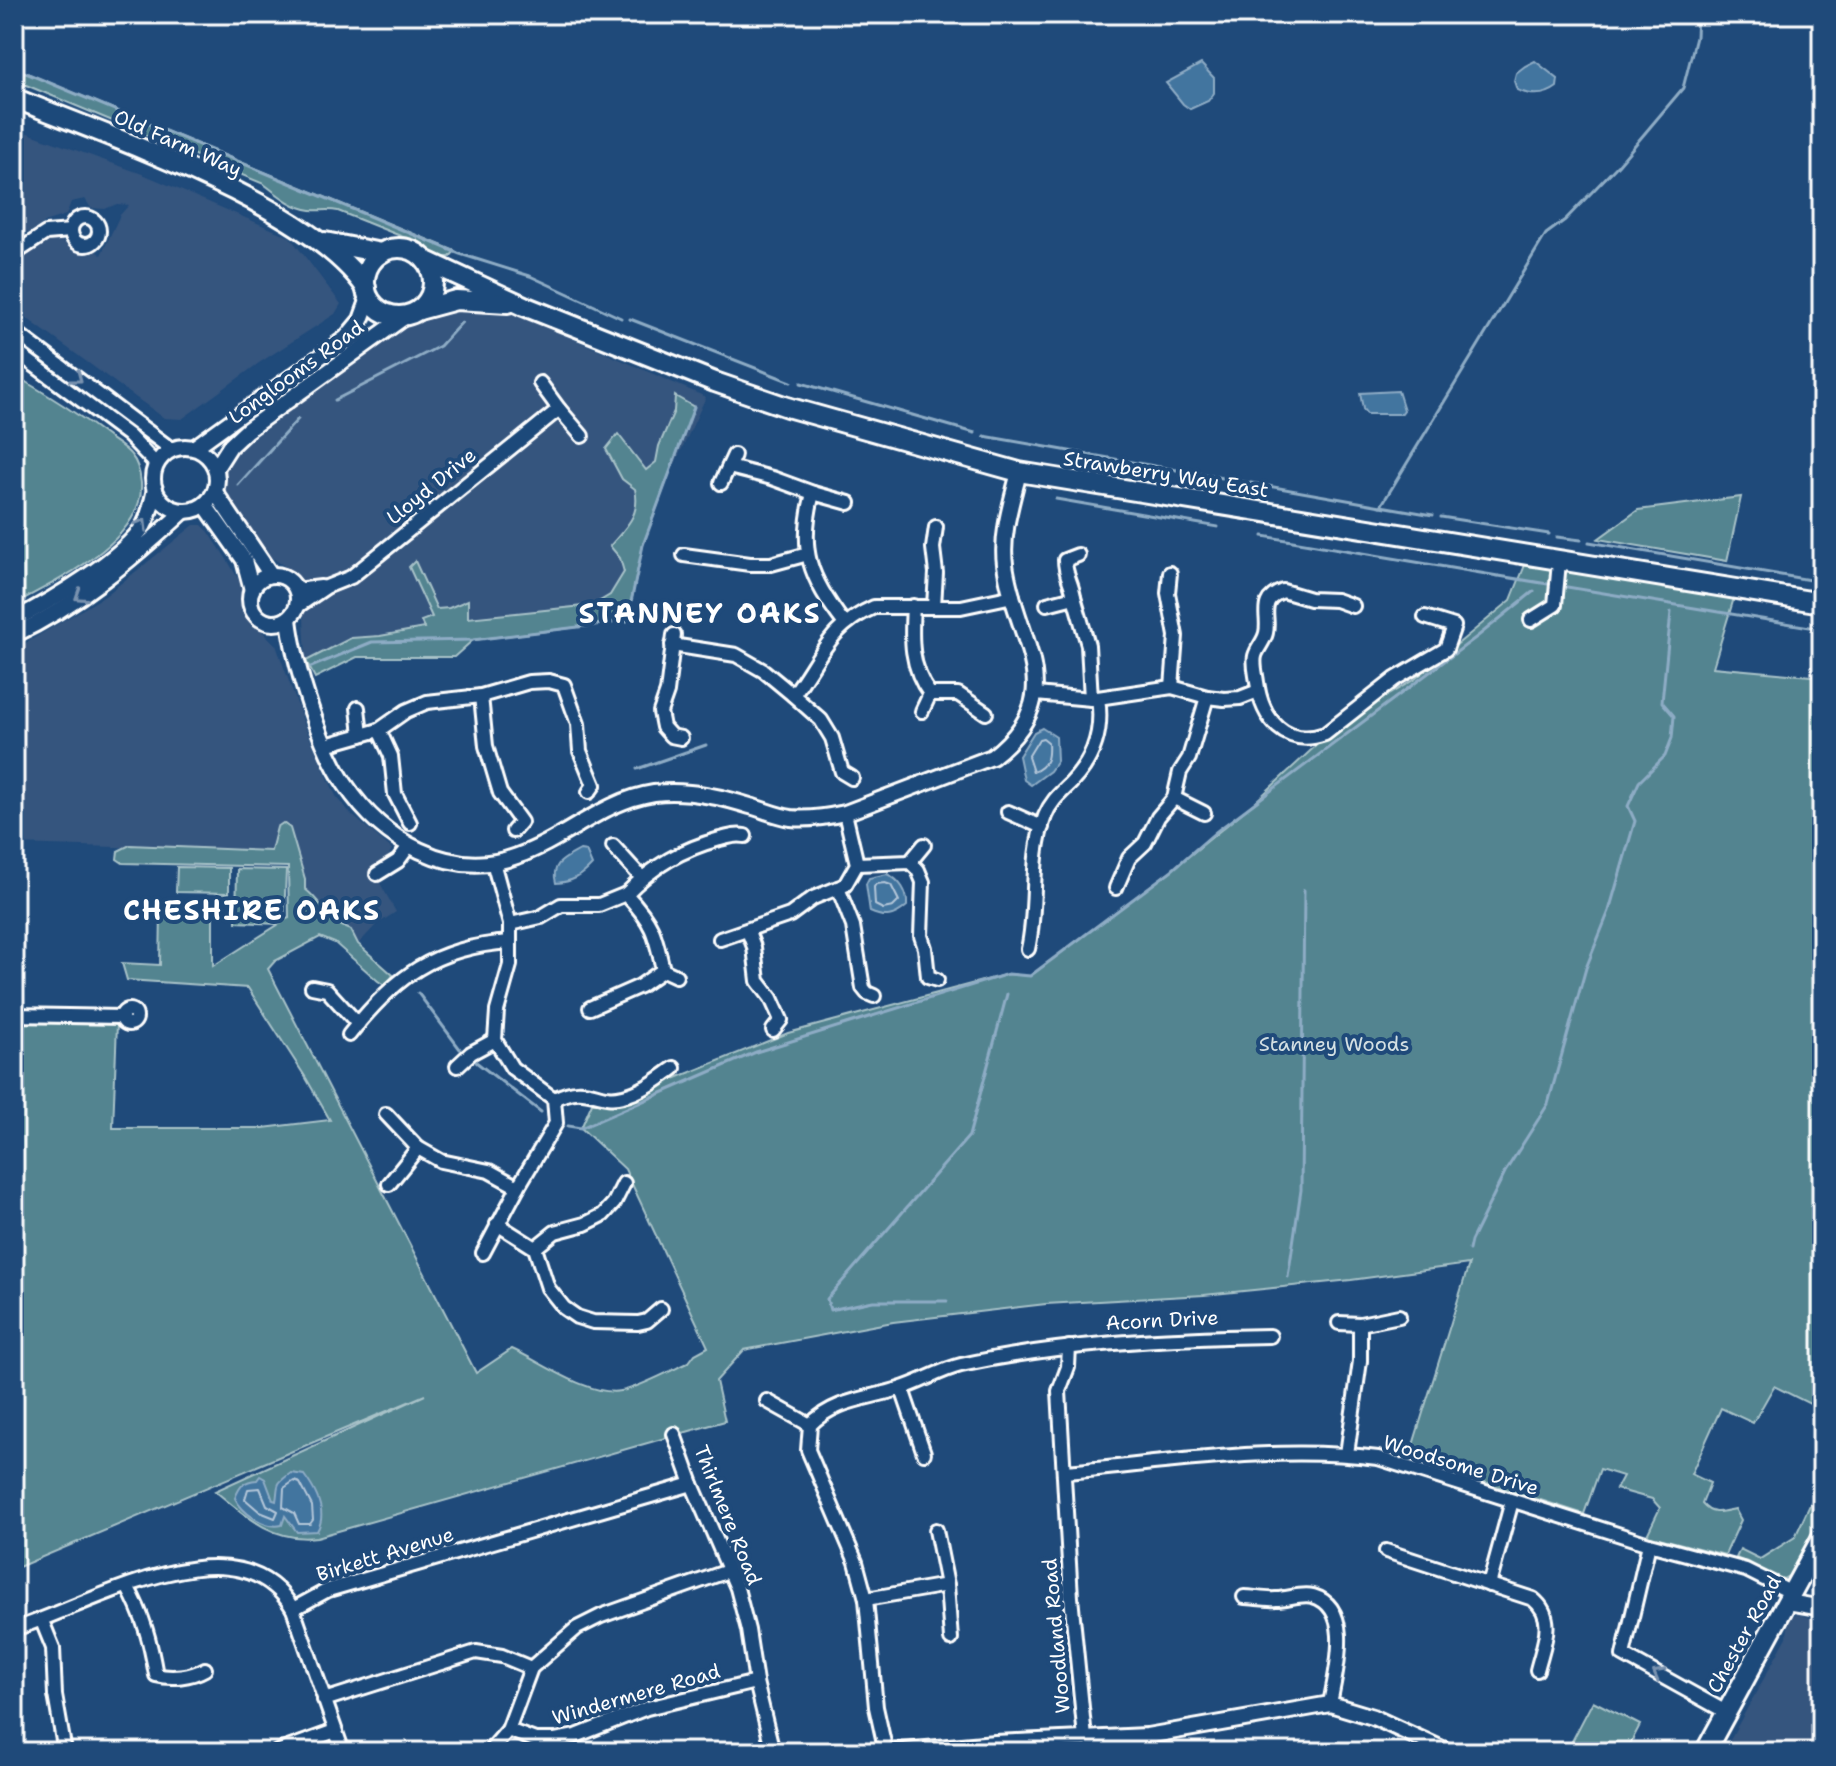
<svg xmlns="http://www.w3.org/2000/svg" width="1836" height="1766" font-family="'Shantell Sans',sans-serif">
<rect width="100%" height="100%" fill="#1f4a7a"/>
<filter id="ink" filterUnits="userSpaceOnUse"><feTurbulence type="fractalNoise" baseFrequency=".0125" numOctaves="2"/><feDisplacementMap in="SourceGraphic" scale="16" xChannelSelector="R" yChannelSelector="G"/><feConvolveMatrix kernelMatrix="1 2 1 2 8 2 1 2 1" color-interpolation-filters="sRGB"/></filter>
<g filter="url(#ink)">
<g fill="#34547e">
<polygon points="14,128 145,175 290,237 341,304 335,314 259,363 182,419 164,418 14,309 14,258 43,238 59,239 68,245 94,249 101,255 120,215 129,205 117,204 105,209 91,208 85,199 71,202 66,215 47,221 29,233 14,229"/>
<polygon points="482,299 706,397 609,606 306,661 303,598 286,567 263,552 224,487 224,463 237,444 414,317"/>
<polygon points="194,525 202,525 209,532 228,561 240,582 250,624 262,631 276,645 306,729 336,796 352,815 392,849 385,863 374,872 396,912 376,925 351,952 320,923 283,852 14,844 14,650 105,596"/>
<polygon points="1798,1614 1822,1622 1822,1752 1723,1752 1787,1637 1789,1617"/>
</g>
<g fill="#528490" stroke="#a8c2c8" stroke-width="2">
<path d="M14,68L455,251L450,257H439L413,241L338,211C328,209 321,211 311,210C293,208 278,195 264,184L14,80Z"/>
<path d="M14,375C47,394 77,413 107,436C114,442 125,447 131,455C138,463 140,473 141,483C145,540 57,581 14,604V574L18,572L14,537Z"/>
<path d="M675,396L694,407L643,545L627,621L473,640L454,657H357L315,678L306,661L351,638L380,636L424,628L421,621L432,617L409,567L415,561L437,609L449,608L468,600V618L593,605L610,595L624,572L620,558L610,546C626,527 641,515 635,489L622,479L606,449L618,434L646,470L656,462L659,446L674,411Z"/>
<polygon points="1741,497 1727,561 1598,539 1638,510"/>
<path d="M1529,555L1737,588L1713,667L1822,677V1121L1816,1125L1822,1133V1179L1819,1184L1822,1186V1410L1774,1386L1753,1423L1721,1408L1691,1474L1710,1483L1702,1504C1712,1516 1721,1512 1735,1509L1741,1520L1725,1555L1647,1535L1660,1508L1652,1499L1616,1489L1623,1476L1600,1469L1584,1514L1409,1458L1469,1264L1351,1280L1204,1295L1046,1304L893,1322L744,1350L716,1381L725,1421L317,1537C275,1543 245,1516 215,1491L425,1395L14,1569V1020L117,1023L113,1128H263L330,1120L306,1078L248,988L127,980L122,963L160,965L161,913L213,914V966L279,924L236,922L237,869L286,870L284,920L289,918L288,867L123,863L117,859L118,851L130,845L271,851L277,827L283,823L290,828L305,879V889C326,905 325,921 351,930L358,944L393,975L386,986L378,981L335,943L320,937L275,961L268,969L476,1373L512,1349C540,1361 589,1397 621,1391C638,1388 672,1370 689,1362L695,1354L708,1347L625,1169L581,1128L592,1103H624L671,1080L788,1033L1008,974L1030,976L1172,870L1255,802L1321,741L1375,703L1415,679L1511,600Z"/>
<polygon points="177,867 229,868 229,893 176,892"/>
<polygon points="1822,1479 1822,1517 1790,1575 1783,1579 1736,1558 1740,1549 1760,1559 1795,1537"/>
<polygon points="1593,1701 1640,1725 1626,1752 1584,1752 1570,1745"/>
</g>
<g fill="#43749f" stroke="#8eacc5" stroke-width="2">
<path d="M1535,61L1558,79L1557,87C1544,97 1531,96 1517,90L1514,81L1516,73L1525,66Z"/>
<polygon points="1201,64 1214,78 1214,93 1208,101 1190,109 1183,104 1166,83"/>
<polygon points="1398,391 1404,410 1401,414 1367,414 1363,409 1360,393"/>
<polygon points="1042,728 1056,737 1057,761 1050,771 1031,785 1024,780 1019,756 1034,732"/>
<path d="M580,850L586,851L592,865C582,876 572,882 556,883C550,863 566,858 580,850Z"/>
<path d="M887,874C900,880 908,892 907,906C894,917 885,919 870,912L866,884L869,878Z"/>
<path d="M291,1473L304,1475C316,1491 328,1513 317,1531L297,1532L285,1516L282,1525C265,1529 242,1513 235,1498C240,1485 244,1481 257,1480L260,1476L265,1479L273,1500L276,1501C279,1484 274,1485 291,1473Z"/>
</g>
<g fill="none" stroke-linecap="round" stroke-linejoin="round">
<g stroke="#b4c7d9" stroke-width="2">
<path d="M1043,738L1048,742C1049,757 1048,766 1033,772L1028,757L1039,739Z"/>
<polygon points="885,883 891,885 899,901 893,907 883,909 875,905 874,887 876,884"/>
<polygon points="294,1481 300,1483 312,1506 313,1520 310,1524 299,1524 294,1513 283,1507 284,1488"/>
<polygon points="260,1488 267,1505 278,1511 275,1518 260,1512 245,1499 248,1489"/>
</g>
<g stroke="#8eacc5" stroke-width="3">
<polyline points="14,68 460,254 530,276 621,318"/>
<polyline points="630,319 791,382"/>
<polyline points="801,383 975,433"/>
<polyline points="335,400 440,346 462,322"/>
<polyline points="984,436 1381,506"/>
<polyline points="238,485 298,419"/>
<polyline points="1056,499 1218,527"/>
<polyline points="1433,515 1381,506 1546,234 1565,220 1618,165 1683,88 1696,37 1697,14"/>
<polyline points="1441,517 1549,534"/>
<polyline points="1263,536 1498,576"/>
<polyline points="1557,537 1581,540"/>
<polyline points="1589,542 1822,582"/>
<polyline points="1499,576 1554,585"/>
<polyline points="1561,586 1822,629"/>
<polyline points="311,667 372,642 473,640 627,621 643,545 694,407"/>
<polyline points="637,769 706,745"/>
<polyline points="418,993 460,1049"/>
<polyline points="476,1062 541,1112"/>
<polyline points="568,1126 581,1128 756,1052 1008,974 1030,976 1172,870 1217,831 1478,636 1534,591"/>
<polyline points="1469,1250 1471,1241 1505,1172 1548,1104 1586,968 1609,911 1635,821 1628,806 1639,782 1665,756 1672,738 1674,716 1662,702 1671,612"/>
<polyline points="1288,1277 1301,1190 1304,890"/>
<polyline points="947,1301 873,1301 830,1310 827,1299 969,1136 1007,994"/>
</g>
<g stroke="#fff" stroke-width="18">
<g id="minor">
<circle cx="85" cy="231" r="14"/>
<polyline points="14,254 46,233 71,231"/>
<polyline points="14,331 171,449"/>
<polyline points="14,350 128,435 156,464"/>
<polyline points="559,409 582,436"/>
<polyline points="729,467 772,478 813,493"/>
<polyline points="721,483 734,455"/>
<polyline points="684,555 750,564 771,564 808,554"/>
<polyline points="1170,573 1168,593 1176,636 1172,687"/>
<polyline points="296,590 321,587"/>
<path d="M1074,597C1072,583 1065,575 1065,560L1078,555"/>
<polyline points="1047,604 1074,597 1088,645 1091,699"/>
<polyline points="298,606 326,587 351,577 559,409 540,383"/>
<path d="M913,606C911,639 910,667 930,694L922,711"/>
<polyline points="934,606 936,573 933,548 936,527"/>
<path d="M1353,606L1336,600L1310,599L1283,591C1257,600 1270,616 1266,633C1264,642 1257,648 1255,656C1253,664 1256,674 1257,682C1262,719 1285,748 1325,734L1395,679L1446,649L1454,626L1425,617"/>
<polyline points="1531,620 1555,605 1559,562"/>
<path d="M844,623C810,578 798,550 813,493L849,503"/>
<polyline points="674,635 667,692 660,712 663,727 671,736 681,738"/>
<path d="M672,645L736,655L764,671L793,695C821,658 828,627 874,607H961L1013,596"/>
<polyline points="930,694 958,694 986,713"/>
<polyline points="1036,694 1091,699 1172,687 1207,697 1224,699 1240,698 1258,691"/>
<polyline points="793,695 821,720 832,738 842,772 852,778"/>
<polyline points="481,696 486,746 500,793 521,822 513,831"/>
<polyline points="358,708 361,735"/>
<polyline points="379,730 391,756 395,794 410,823"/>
<polyline points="326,745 379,730 406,711 427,702 481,696 529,682 549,681 564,685 578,724 580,751 594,785 589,792"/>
<polyline points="1008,812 1042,827"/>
<polyline points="1204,813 1174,798 1180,772 1189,758 1207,697"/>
<polyline points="613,846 642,878"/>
<polyline points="910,862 918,870 923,882 921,936 925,948 928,977 937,980"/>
<polyline points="857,864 910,862 924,845"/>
<polyline points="377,874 398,861 409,846"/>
<polyline points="838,888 853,926 863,988 867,993 874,996"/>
<polyline points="1116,888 1129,858 1145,843 1158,817 1174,798"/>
<path d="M626,894C653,866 682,849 720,839C730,837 734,834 745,836"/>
<path d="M510,924L541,917L561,905H599L626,894C653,923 655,933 663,970L676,976"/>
<polyline points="748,931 754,947 758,981 771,998 781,1020 773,1030"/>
<polyline points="720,939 790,915 813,898 845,885 857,864 845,813"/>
<path d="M1028,949C1038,906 1029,859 1045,816C1051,801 1061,793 1071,783C1094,759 1103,730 1098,698"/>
<polyline points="312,987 327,990 358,1024"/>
<polyline points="590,1008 640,986 663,970"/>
<circle cx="129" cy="1017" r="7"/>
<polyline points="14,1015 122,1017"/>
<path d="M349,1035C395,976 435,947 510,942"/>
<polyline points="457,1066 471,1053 495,1040"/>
<path d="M554,1099C589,1081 596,1103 623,1096C642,1092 659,1079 674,1068"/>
<polyline points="386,1114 418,1148"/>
<polyline points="389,1184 418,1148 441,1161 489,1171 518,1187"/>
<polyline points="497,1224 535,1248 548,1288 564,1308 577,1317 593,1322 638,1323 647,1321 661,1309"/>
<polyline points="535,1248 555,1232 585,1224 603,1215 614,1203 624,1183"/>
<polyline points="483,1253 518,1187 556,1123 554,1099 512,1068 495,1040 497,1011 510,965 510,924 493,862"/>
<polyline points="1339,1323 1360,1324 1360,1361 1347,1454"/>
<polyline points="1360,1324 1399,1316"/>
<polyline points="1069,1347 1068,1367 1059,1391 1071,1597 1085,1738"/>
<polyline points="902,1389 924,1453"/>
<polyline points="767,1401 810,1425"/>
<polyline points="674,1434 692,1484 737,1588 748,1630 756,1682 773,1752"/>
<path d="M1065,1472C1168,1463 1274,1445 1378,1458L1649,1544L1746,1570L1792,1593"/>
<polyline points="936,1530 947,1585"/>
<polyline points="1649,1544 1623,1655 1726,1712"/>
<path d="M1386,1551L1533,1599C1557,1618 1543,1645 1537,1670"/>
<polyline points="1489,1585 1512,1501"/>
<path d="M127,1586C144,1617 150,1640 156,1675C171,1679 191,1677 205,1669"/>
<path d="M1244,1597C1254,1597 1265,1600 1276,1599C1288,1599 1301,1593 1313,1596C1355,1608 1335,1674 1330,1704"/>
<polyline points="866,1599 947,1585 951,1639"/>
<polyline points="293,1609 343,1752"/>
<polyline points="42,1621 53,1648 55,1695 65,1752"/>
<path d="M14,1629C88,1607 237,1514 293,1609L328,1590L692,1484"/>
<polyline points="324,1700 476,1652 502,1656 531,1668"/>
<polyline points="508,1730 531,1668 577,1628 601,1616 731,1570"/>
<polyline points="1147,1736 1151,1752"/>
<polyline points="277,1752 335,1731"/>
<polyline points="489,1752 508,1730 535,1740 555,1740 576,1736 647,1708 756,1682"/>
<path d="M886,1752L876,1707L866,1599L856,1562L808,1450L810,1425C834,1400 867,1399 899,1389C920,1383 940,1370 961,1365C1063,1343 1166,1338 1270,1336"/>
</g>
</g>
<g stroke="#fff" stroke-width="20">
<g id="tertiary">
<circle cx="185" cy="479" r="32"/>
<polyline points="195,447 346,338 361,320 369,298"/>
<polyline points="216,468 230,446 247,430 407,315"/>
<polyline points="215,492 271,575"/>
<polyline points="205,505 244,560 252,590"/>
<circle cx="274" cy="599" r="24"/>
<path d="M289,619C294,664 320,747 345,784C382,840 450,881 517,856C566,839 602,801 654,793C687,789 719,796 750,806C764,810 777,816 791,818C810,820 827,817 845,813L992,757C1074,693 1015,642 1005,564C1001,534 1012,501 1019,472"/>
<path d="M14,620C49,602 124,558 144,525C150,514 152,502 155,489"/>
<path d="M14,635C78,605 132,559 184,511"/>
<polyline points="1788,1602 1822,1608"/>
<polyline points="892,1752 995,1743 1147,1736 1330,1704 1373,1717 1449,1752"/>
</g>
</g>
<g stroke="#fff" stroke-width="24">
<g id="primary">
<path d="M14,98C107,136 311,205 366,288"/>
<polyline points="325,242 381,253"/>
<circle cx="399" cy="282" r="34"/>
<polyline points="427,261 524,306 715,382 787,407 1019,472 1822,603"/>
<polyline points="419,310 456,300 508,303"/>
<polyline points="1705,1752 1822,1537"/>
</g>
</g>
<use href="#minor" stroke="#1f4a7a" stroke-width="12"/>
<use href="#tertiary" stroke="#1f4a7a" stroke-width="14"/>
<use href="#primary" stroke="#1f4a7a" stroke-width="18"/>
</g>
<defs><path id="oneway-chevron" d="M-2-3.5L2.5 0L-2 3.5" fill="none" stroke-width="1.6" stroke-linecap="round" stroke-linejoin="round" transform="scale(2)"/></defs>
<g stroke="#7992af">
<use href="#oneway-chevron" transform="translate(77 378) rotate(37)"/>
<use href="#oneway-chevron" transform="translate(142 524) rotate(-59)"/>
<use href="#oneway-chevron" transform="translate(80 596) rotate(147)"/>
<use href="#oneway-chevron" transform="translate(1658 1674) rotate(-151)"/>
</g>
</g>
<g text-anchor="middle" stroke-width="8" stroke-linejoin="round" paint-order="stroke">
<g font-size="20" fill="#fff" stroke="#1f4a7a">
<text transform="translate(178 143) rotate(24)" y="7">Old Farm Way</text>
<text transform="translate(296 372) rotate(-36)" y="7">Longlooms Road</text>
<text transform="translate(1166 474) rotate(9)" y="7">Strawberry Way East</text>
<text transform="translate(431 486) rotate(-39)" y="7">Lloyd Drive</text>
<text transform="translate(1162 1320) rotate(-3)" y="7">Acorn Drive</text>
<text transform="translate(1461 1465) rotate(17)" y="7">Woodsome Drive</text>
<text transform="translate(728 1515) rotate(68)" y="7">Thirlmere Road</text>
<text transform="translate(385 1554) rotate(-17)" y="7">Birkett Avenue</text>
<text transform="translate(1744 1634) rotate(-61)" y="7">Chester Road</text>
<text transform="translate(1056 1636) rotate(-95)" y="7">Woodland Road</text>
<text transform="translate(636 1694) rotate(-16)" y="7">Windermere Road</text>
</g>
<g font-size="20" fill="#d4e0e3" stroke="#1f4a7a">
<text x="1334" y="1051">Stanney Woods</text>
</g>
<g font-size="28" font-weight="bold" letter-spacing="2" fill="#fff" stroke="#1f4a7a">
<text x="700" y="623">STANNEY OAKS</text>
<text x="252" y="920">CHESHIRE OAKS</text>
</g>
</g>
<rect width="1836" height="1766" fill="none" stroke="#1f4a7a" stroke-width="48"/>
<rect x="24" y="24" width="1788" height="1718" fill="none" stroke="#fff" stroke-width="3" filter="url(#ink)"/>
</svg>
